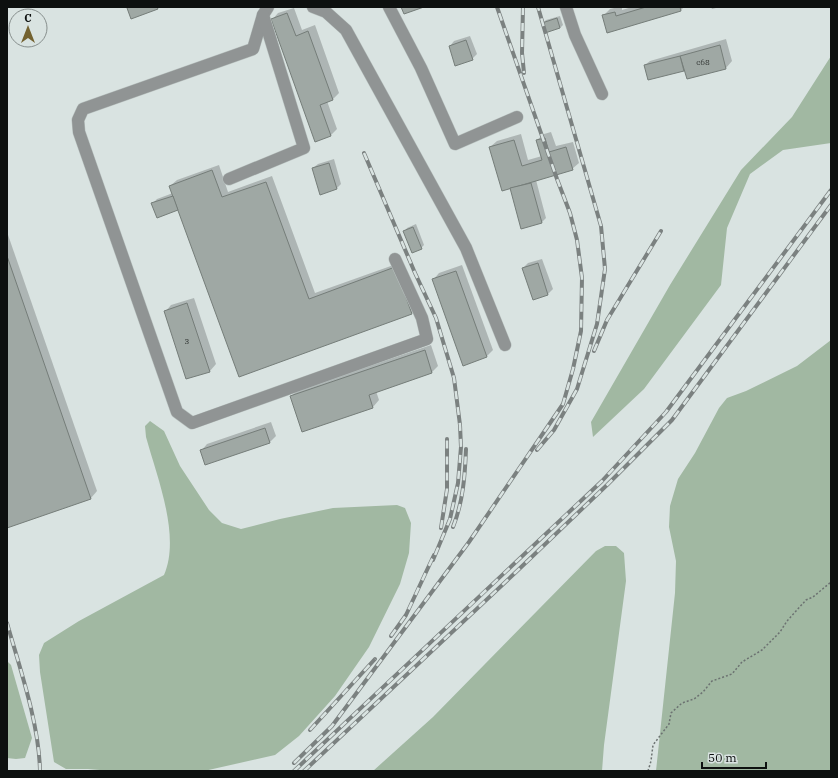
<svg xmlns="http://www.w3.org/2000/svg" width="838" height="778" font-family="'IBM Plex Serif',serif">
<rect width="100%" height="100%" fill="#d9e3e1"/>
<g fill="#a1b8a2">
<polygon points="831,56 831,143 783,150 750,174 727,228 721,285 644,389 593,437 591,422 670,285 741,170 792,117"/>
<polygon points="831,340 831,771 656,771 675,593 676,561 669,527 670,506 678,479 695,453 719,408 727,398 746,391 797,366"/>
<path d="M150,421L164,431L180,466L209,510L222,523L241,529L280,519L333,508L397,505L405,508L411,523L409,553L400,584L369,647L335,696L299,736L275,755L204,771H111L88,769H66L54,762L40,672L39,655L44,643L79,621L164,575C181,536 157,477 146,437L145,426Z"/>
<polygon points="605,546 616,546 624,553 626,581 604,745 602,771 373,771 433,717 596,551"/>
<polygon points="7,661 11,665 32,738 25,758 16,759 7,758"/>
</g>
<g fill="#0003">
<polygon points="618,7 622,7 622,10 632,7 684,7 681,10 608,32 603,16 610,9"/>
<polygon points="711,7 720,7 712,9"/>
<polygon points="294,8 302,30 315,25 339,93 333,99 327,101 337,129 331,135 316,140 272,20 278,13"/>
<polygon points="560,16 563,25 560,28 543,23 546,20"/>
<polygon points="470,36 477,54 472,59 450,46 454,41"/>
<polygon points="726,39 732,61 726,68 687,78 685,69 683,70 645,65 650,61"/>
<polygon points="551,132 556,146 573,142 579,163 572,169 536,180 546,218 542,222 511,187 490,147 497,141 521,134 528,160 542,156 537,140 544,134"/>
<polygon points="334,159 341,184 337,188 313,168 318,164"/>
<polygon points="219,165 228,192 272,176 315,293 402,262 418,307 412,313 240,376 179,209 152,204 157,199 173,193 170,186 177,180"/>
<polygon points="416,224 424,245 421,248 405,231 407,228"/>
<polygon points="7,232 97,491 91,498 7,527"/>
<polygon points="542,259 553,289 548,294 533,299 523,268 528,263"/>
<polygon points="462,265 493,350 487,356 433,280 439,273"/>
<polygon points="194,298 216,364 210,371 187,378 165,312 171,305"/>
<polygon points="431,345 438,366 432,372 376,391 379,400 373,407 303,430 291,396 298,390"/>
<polygon points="271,422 276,436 270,442 201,451 207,444"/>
</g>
<g fill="#9fa8a4" stroke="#757d79">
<polygon points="130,7 157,7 158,9 131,19 127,8"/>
<polygon points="401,7 424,7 404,14"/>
<polygon points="646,7 680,7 681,11 607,33 602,15 615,12 616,16"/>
<polygon points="287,13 296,36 308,31 333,100 320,105 331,136 315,142 271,19"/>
<polygon points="557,18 560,28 545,33 542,23"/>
<polygon points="466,40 473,60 455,66 449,46"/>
<polygon points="720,45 726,69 687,79 680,56"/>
<polygon points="680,56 684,71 648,80 644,65"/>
<polygon points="545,138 549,152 566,147 573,170 502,191 489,147 514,140 522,166 542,160 536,140"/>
<polygon points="329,163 337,189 320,195 312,168"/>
<polygon points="212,170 222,197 266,182 309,299 395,267 412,314 239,377 169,186"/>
<polygon points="531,183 542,223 521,229 510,188"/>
<polygon points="173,196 178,210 157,218 151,203"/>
<polygon points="413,227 422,249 412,253 403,231"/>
<polygon points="7,256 91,499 7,528"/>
<polygon points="538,263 548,295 533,300 522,268"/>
<polygon points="456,271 487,357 463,366 432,279"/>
<polygon points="187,303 210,372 186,379 164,311"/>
<polygon points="425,350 432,373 369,395 373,408 302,432 290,396"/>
<polygon points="265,428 270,443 205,465 200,450"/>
</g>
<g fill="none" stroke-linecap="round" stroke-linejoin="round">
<g stroke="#b8c1bf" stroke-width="13">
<g id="minor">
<polyline points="268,7 263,15 253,49 83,109 78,120 79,132 177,412 192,423 427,339 422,318 395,259"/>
<polyline points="313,7 326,12 346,30 466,248 505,345"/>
<polyline points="389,7 421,68 455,144 517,117"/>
<polyline points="566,7 575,35 602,94"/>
<polyline points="229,179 304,148 263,15"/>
</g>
</g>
<polyline stroke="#6c7271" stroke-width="1.5" stroke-dasharray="2 2" stroke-linecap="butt" points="648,771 651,761 653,745 669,724 671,713 682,703 694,699 703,692 712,681 732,674 742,662 762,650 780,632 787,621 806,600 813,597 831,582"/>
<use href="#minor" stroke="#909494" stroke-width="12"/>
<g stroke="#7b8180" stroke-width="4">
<g id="rail">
<polyline points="523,7 522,53 524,73"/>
<polyline points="364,153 415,273 436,318 454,378 460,425 461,447 458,483 450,519 433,560"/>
<polyline points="594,351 607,320 661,231"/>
<polyline points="537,450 554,430 577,389 597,324 605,269 601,226 538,7"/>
<path d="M453,527C463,502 465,476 466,449"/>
<polyline points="441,528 447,489 447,439"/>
<path d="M7,623C20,669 39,723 40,771"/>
<polyline points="391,636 406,615 434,555"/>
<polyline points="310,730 375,659"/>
<polyline points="294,763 332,726 469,542 563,404 573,369 581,331 582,278 577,240 570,213 557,179 497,7"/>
<polyline points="294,771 602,481 666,412 831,190"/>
<polyline points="304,771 516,572 607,485 672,420 831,205"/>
</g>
</g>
<use href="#rail" stroke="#d9e3e1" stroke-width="2.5" stroke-dasharray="8" stroke-linecap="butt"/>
</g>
<g text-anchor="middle" stroke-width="4" stroke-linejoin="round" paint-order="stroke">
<g font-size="8" fill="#323634">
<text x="703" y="65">с68</text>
<text x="187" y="344">3</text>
</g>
</g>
<rect width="838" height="778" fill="none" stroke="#0d100f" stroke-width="16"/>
<g transform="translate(28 28)"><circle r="19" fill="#d9e3e1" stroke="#878f8d"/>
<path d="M0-3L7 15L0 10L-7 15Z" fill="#736230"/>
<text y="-6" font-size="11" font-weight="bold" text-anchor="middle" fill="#0d100f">С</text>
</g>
<path d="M702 762v6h64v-6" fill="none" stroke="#0d100f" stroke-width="2"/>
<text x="708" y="762" font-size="12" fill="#0d100f" stroke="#d9e3e1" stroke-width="3" paint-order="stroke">50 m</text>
</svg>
